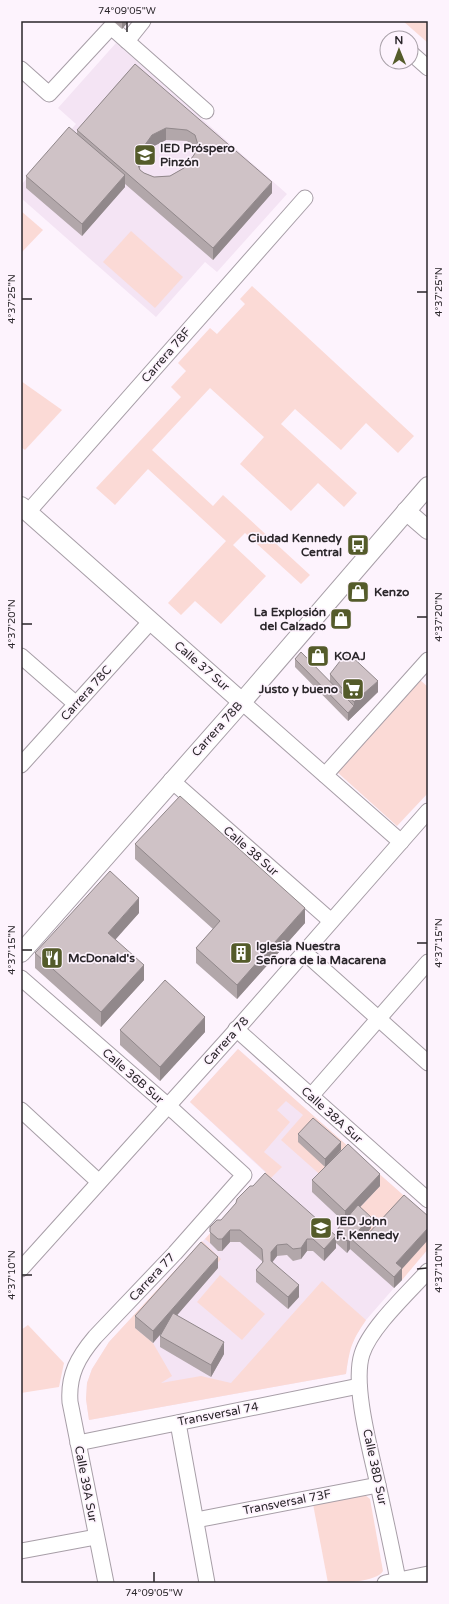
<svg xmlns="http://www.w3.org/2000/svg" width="449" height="1604" font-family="'Varela Round',sans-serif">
<rect width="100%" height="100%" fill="#fdf3fd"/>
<g fill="#f4e4f4">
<polygon points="116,43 287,194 217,272 205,262 156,317 21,198 21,185 76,124 58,108"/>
<polygon points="238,1049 428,1217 428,1249 366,1320 355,1337 349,1351 346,1374 89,1420 86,1399 87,1383 92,1369 109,1342 266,1173 190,1102"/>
</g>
<g fill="#fbdad6">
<polygon points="403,21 428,21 428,43"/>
<polygon points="21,211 43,230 21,253"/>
<polygon points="131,231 183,277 155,308 103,262"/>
<polygon points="252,286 414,436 398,453 366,423 341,450 295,409 281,424 357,493 344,507 318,483 291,511 240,464 264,437 210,388 152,450 213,506 223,495 310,575 301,584 245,533 233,545 266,576 221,624 195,601 181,615 168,603 226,541 148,469 115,505 96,488 181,397 171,387 186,371 178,363 210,328 217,334 245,304 240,299"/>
<polygon points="21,381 62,410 25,450 21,447"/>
<polygon points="420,680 428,687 428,793 397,826 336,771"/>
<polygon points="238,1049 428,1217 366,1248 354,1214 380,1186 325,1179 281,1140 303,1115 286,1101 277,1110 290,1122 264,1152 282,1167 210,1239 210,1243 205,1239 266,1172 190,1102"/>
<polygon points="428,1240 428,1249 402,1280 396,1275"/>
<path d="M202,1241L221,1259L215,1266L135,1328L153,1343L172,1376L161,1383L201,1376L231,1383L322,1281L366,1320C351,1342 350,1348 346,1374L89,1420L86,1399L87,1383L92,1369L109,1342Z"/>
<polygon points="220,1275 265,1314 242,1340 197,1302"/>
<polygon points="28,1325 64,1363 59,1387 21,1393 21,1330"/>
<path d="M365,1495L370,1499L383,1571C377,1582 340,1583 328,1583L313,1504Z"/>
</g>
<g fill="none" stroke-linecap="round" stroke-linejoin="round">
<g stroke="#a79ea7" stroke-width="17">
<g id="minor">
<polyline points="127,41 143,21"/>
<polyline points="411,53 428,68"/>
<polyline points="21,69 49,94 111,27 206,111"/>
<polyline points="28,512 305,198"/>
<polyline points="21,656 76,704"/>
<polyline points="242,702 401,842"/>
<polyline points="21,765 151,621"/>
<polyline points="325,775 428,660"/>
<polyline points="171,780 331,921"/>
<polyline points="304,952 428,1063"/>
<path d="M21,978L175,1112L244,1175L175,1253L95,1337C78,1357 68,1375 70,1402L106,1583"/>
<polyline points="236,1029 428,1200"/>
<polyline points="311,1096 428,962"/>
<polyline points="21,1110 99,1182"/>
<polyline points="21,1269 230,1037 428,811"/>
<polyline points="178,1423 207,1583"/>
<polyline points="78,1443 359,1386"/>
<polyline points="196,1520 378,1485"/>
<polyline points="21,1551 96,1537"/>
<path d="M398,1580C392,1549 385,1517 378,1485C371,1452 352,1385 362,1354C370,1328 409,1292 428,1271"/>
<polyline points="385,1583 428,1574"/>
</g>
</g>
<g stroke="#a79ea7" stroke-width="20">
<g id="tertiary">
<polyline points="21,506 242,702"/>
<polyline points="406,511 428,530"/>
<polyline points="21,953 242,702 428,486"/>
</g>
</g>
<use href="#minor" stroke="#fff" stroke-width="15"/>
<use href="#tertiary" stroke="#fff" stroke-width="18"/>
</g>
<g fill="#b2a7aa" fill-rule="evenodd">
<polygon points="113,21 129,21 122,29"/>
<path d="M135,64L272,193L213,260L125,184V187L82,236L26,188V176L77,133V130ZM166,140L187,141L195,147L196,150L194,155L184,168L170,176L154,177L144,173L140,170V168L142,160L152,147Z"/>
<polygon points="295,659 330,681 330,674 378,692 348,721 295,667"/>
<polygon points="135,844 305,923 237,999 196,963 196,948 213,929 135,859"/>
<polygon points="139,913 115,939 144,980 101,1027 35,968 35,953"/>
<polygon points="120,1030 205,1032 160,1081 120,1045"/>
<polygon points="298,1134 341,1150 330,1163 380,1186 360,1207 371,1228 365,1235 402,1269 402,1280 394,1288 350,1249 347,1253 336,1243 336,1248 324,1261 313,1251 307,1251 301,1259 293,1261 287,1255 277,1256 272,1262 299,1297 288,1309 256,1282 256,1270 262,1263 262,1261 240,1242 230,1242 222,1251 218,1251 210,1243 210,1227 336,1235 336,1231 344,1222 312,1192 312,1180 325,1167 298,1142"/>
<polygon points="218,1268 177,1315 224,1354 211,1377 160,1347 160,1336 161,1333 153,1343 135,1328 135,1316"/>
</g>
<g fill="#91888b">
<polygon points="122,21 129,21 122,29"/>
<polygon points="166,128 166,140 152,147 142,160 138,171 138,159 142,149 152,135"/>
<polygon points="125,175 125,187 82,236 82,224"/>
<polygon points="272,182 272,193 213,260 213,248"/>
<polygon points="378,681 378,692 348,721 348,713 354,706 354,702"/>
<polygon points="139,898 139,913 108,948 108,933"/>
<polygon points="305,908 305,923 237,999 237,985"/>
<polygon points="144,965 144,980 101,1027 101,1012"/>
<polygon points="205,1017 205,1032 160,1081 160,1067"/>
<polygon points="341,1142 341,1150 325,1167 325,1159"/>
<polygon points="380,1174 380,1186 345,1223 345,1211"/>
<polygon points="371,1217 371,1228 359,1242 359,1230"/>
<polygon points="428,1228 428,1240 402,1269 402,1280 394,1288 394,1277 396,1263"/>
<polygon points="230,1230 230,1242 222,1251 222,1239"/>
<polygon points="336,1236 336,1248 324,1261 324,1249"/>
<polygon points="350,1238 350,1249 347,1253 347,1241"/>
<polygon points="307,1239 307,1251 301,1259 301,1248"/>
<polygon points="277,1245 277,1256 271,1264 271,1252"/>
<polygon points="218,1257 218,1268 153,1343 153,1331"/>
<polygon points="299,1285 299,1297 288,1309 288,1297"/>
<polygon points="224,1342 224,1354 211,1377 211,1365"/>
</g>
<g fill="#cfc2c6" stroke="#91888b" fill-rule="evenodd">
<path d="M135,64L272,182L213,248L77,130ZM166,128L187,130L195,135L198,145L194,155L184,168L170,176L154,177L144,173L140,170L138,165V159L142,149L152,135Z"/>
<polygon points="69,127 125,175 82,224 26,176"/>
<polygon points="301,652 354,706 348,713 295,659"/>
<polygon points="347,652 378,681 354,702 330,674"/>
<polygon points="180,796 305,908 237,985 196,948 220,921 135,844"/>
<polygon points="110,871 139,898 108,933 144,965 101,1012 35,953"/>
<polygon points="165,980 205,1017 160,1067 120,1030"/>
<polygon points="313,1118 341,1142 325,1159 298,1134"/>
<polygon points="348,1144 380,1174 345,1211 312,1180"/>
<polygon points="265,1173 336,1236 324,1249 313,1239 307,1239 301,1248 293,1249 287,1244 277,1245 271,1252 271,1261 299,1285 288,1297 256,1270 263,1262 262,1249 240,1230 230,1230 222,1239 218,1239 210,1232 210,1227 217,1220 221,1220 236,1203 237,1199 250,1186 253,1186"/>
<polygon points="404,1195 428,1216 428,1228 396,1263 402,1268 394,1277 350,1238 347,1241 336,1231 358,1205 371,1217 359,1230 366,1236"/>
<polygon points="201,1242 218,1257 153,1331 135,1316"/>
<polygon points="173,1313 224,1342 211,1365 160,1336"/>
</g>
<path fill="none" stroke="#2a262a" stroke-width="1.5" d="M127,22V32M417,292H427M22,299H32M417,617H427M22,624H32M417,943H427M22,950H32M417,1269L427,1268M22,1275H32M154,1572V1582"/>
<defs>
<g id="school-square" transform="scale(1.15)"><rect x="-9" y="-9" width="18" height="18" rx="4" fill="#545b2a" stroke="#fdf3fd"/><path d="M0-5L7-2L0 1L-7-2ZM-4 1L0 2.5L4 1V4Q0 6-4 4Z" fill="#fff"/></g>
<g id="bus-square" transform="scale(1.15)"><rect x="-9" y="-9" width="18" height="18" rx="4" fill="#545b2a" stroke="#fdf3fd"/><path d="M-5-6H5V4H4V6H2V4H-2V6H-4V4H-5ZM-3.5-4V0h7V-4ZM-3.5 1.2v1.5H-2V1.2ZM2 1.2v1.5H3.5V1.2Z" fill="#fff"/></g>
<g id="shop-square" transform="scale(1.15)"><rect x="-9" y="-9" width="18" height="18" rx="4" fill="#545b2a" stroke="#fdf3fd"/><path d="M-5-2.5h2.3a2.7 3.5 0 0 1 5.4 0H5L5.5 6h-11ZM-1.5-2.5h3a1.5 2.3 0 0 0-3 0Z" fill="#fff"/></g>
<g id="supermarket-square" transform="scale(1.15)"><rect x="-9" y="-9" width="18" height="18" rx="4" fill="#545b2a" stroke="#fdf3fd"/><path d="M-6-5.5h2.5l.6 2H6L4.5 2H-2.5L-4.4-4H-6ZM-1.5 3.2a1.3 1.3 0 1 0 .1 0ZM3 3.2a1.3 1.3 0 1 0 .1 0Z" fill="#fff"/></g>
<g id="building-square" transform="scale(1.15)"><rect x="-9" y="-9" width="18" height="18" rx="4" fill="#545b2a" stroke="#fdf3fd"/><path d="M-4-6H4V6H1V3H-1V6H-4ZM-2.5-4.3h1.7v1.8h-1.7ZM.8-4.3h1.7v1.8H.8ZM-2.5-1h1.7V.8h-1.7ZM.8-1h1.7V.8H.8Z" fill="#fff"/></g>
<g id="restaurant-square" transform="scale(1.15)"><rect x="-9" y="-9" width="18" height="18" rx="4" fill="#545b2a" stroke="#fdf3fd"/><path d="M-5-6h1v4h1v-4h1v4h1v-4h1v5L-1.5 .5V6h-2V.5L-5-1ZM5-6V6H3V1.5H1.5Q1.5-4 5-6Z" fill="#fff"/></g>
</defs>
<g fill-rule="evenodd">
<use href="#school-square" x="145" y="155"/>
<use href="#bus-square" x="358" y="545"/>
<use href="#shop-square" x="358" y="592"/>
<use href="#shop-square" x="341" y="619"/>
<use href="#shop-square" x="318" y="656"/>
<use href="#supermarket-square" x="353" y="689"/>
<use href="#building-square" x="241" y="953"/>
<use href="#restaurant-square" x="52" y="958"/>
<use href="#school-square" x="321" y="1228"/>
</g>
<g text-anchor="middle" stroke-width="3.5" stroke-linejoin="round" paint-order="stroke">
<g font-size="12" font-weight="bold" fill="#2a262a" stroke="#fdf3fd" text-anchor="start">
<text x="160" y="152">IED Próspero<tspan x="160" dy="14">Pinzón</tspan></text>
<text x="342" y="542" text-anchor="end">Ciudad Kennedy<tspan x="342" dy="14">Central</tspan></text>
<text x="374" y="596">Kenzo</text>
<text x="326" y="616" text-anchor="end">La Explosión<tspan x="326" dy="14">del Calzado</tspan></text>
<text x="334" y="660">KOAJ</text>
<text x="338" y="693" text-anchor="end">Justo y bueno</text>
<text x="256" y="950">Iglesia Nuestra<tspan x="256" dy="14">Señora de la Macarena</tspan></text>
<text x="68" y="962">McDonald's</text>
<text x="336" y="1225">IED John<tspan x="336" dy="14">F. Kennedy</tspan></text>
</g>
<g font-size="12" fill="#2a262a" stroke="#fdf3fd">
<text transform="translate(166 355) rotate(-49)" y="4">Carrera 78F</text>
<text transform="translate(202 666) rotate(41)" y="4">Calle 37 Sur</text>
<text transform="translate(86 693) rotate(-48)" y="4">Carrera 78C</text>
<text transform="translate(217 729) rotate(-48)" y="4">Carrera 78B</text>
<text transform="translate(251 851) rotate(41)" y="4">Calle 38 Sur</text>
<text transform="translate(226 1041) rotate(-48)" y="4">Carrera 78</text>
<text transform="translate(133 1076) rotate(41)" y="4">Calle 36B Sur</text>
<text transform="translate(332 1115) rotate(42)" y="4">Calle 38A Sur</text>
<text transform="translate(152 1277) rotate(-47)" y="4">Carrera 77</text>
<text transform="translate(218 1414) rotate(-11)" y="4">Transversal 74</text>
<text transform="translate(375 1467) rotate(78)" y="4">Calle 38D Sur</text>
<text transform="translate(86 1484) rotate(79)" y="4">Calle 39A Sur</text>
<text transform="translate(287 1502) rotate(-11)" y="4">Transversal 73F</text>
</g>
</g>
<rect width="449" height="1604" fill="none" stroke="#fdf3fd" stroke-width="44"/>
<g transform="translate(399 50) rotate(359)"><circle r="19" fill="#fdf3fd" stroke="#a9a1a9"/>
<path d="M0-3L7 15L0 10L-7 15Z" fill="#545b2a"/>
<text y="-6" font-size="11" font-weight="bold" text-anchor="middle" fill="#2a262a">N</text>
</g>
<rect x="22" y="22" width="405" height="1560" fill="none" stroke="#2a262a" stroke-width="1.5"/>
<g font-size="10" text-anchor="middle" fill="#2a262a">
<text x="127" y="14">74°09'05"W</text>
<text transform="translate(438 292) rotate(-90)" y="4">4°37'25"N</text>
<text transform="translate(11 299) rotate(-90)" y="4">4°37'25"N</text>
<text transform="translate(438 617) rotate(-90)" y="4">4°37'20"N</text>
<text transform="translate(11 624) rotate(-90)" y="4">4°37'20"N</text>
<text transform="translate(438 943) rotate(-90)" y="4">4°37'15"N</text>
<text transform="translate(11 950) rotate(-90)" y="4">4°37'15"N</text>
<text transform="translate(438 1268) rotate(-90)" y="4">4°37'10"N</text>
<text transform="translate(11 1275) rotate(-90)" y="4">4°37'10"N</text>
<text x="154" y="1596">74°09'05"W</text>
</g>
</svg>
